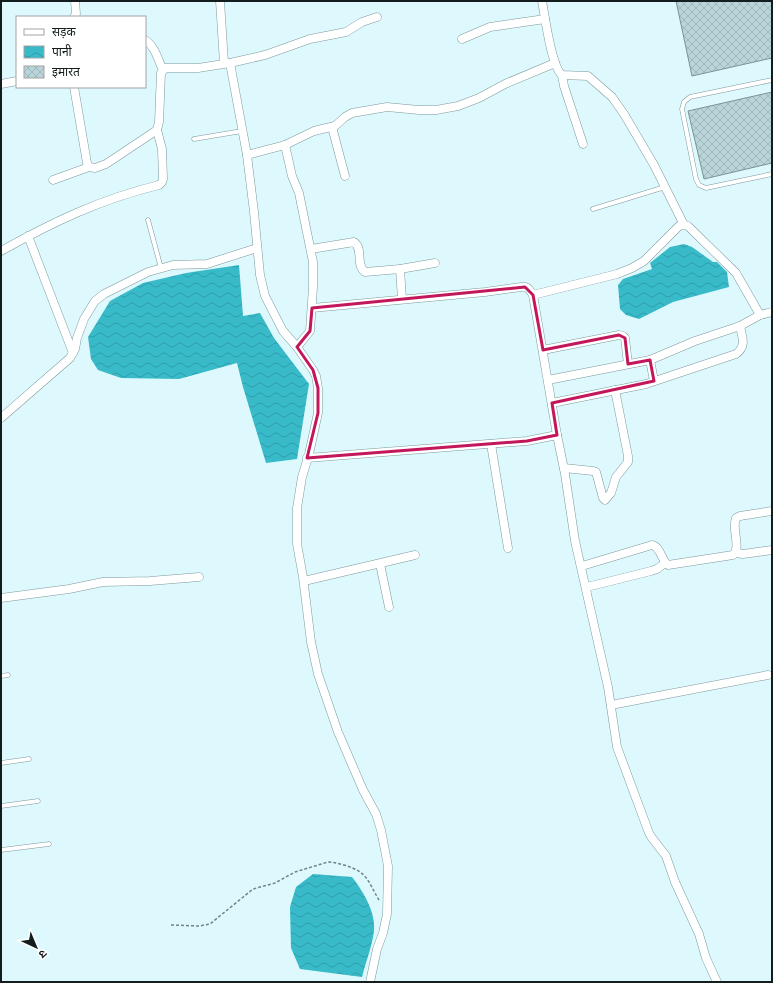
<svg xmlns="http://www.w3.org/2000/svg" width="773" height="983" font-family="Arial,'Noto Sans Devanagari',sans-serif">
<defs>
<pattern id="water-waves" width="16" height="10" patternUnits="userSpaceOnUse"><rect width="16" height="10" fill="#38bac9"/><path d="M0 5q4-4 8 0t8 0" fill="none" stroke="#309fac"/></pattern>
<pattern id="building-cross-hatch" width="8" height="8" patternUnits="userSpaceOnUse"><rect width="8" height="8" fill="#bad5d9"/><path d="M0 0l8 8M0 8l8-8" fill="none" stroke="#9fb6ba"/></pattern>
</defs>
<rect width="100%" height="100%" fill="#ddf9fd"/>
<g fill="url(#water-waves)">
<polygon points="684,244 692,247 713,262 717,262 727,272 729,287 673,302 639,319 626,315 620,309 618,285 623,279 652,269 650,263 670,247"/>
<polygon points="239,265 243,316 260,313 274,338 309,384 297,459 266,463 243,387 237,363 179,379 121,378 98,370 91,359 88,337 110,301 143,283 186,273"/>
<path d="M313,874L352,877C363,891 376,912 374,931C372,946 366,962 362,977L300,969L291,948L290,907L296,887Z"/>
</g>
<g fill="url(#building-cross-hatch)" stroke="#7a9397">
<polygon points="676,1 772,1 772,58 692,76"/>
<polygon points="772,92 772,163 704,179 688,111"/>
</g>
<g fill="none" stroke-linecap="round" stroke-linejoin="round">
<g stroke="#7e989b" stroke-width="5">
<g id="service">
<polyline points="772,80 690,97 684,102 682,109 696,179 699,185 706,188 772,174"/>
<polyline points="194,139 242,131"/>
<polyline points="593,209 665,187"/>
<polyline points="148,220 161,268"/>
<polyline points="1,676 8,675"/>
<polyline points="1,763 29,759"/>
<polyline points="1,806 38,801"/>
<polyline points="1,850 49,844"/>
</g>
</g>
<g stroke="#7e989b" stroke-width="9">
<g id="minor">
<polyline points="220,1 224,63"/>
<path d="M542,1C545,16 551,66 562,75L588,76L612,97L624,114L654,165L684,225"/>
<polyline points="74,17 76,14 75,1"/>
<polyline points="462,39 490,27 545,19"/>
<path d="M145,40C155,46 158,60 163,70"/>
<polyline points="230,63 247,155 254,212 260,275 265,296 283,331 297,347 313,370 316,376 318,388 318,413 309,454 302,477 297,508 297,544 303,577 311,642 318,674 338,732 363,790 376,814 381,830 388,866 387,914 383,933 377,949 370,982"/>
<polyline points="562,75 564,86 583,144"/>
<polyline points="1,84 17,81"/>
<polyline points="74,87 87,163 89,167 95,168 106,164 157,130 159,122 161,73 165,68 198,68 230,63 265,55 310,39 346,32 362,22 377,17"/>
<polyline points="332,127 345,176"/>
<polyline points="285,145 292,176 299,193 313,262 313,287 310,331 297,347"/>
<polyline points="247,155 285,145 314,131 335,126 345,117 352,113 387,107 419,110 436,110 458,106 479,98 505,84 555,63"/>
<polyline points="53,180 89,167"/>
<polyline points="28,236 73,353"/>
<path d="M311,249L354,242C364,249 355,265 365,272L400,269L435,263"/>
<path d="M1,251C53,222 101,199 159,185L162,182L163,179L162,149L157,130"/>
<polyline points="400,269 402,299"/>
<polyline points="533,295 617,274 632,268 644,261 679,226 684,225 688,226 736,273 760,315 772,312"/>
<path d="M312,308L485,292L521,287C528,286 529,289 533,295L557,435L565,474L575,541L608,687L617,747L649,833L652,838L666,856L675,882L699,934L706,958L717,982"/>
<polyline points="543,350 619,335 623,336 625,338 628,364"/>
<polyline points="650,360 654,381"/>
<polyline points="548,380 650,360 695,341 740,326 760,315"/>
<path d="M552,403L646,384L736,354C747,346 742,337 740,326"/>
<polyline points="1,418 70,358 75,349 77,338 84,319 95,301 104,294 148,272 173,265 207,264 257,248"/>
<polyline points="491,444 508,548"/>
<polyline points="307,458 527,441 557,435"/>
<polyline points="564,468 593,471 596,472 603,498 605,500 611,493 616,477 628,462 628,456 615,390"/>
<polyline points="736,553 743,554 772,550"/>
<polyline points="380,564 389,607"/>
<path d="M582,566L652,545C661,547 661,560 668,565L733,555C742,548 731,529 736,518L740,516L772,511"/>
<polyline points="304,581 415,555"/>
<polyline points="587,587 651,571 657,569 665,563"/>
<polyline points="1,598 69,589 103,582 150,581 199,577"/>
<polyline points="611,705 768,675"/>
</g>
</g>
<path stroke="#718486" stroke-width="1.5" stroke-dasharray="3 2" stroke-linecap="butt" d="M171,925L199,926L210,924L253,889L275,883L295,872L328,862C334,862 339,864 344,865C368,872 367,880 379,900"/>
<use href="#service" stroke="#fff" stroke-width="4"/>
<use href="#minor" stroke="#fff" stroke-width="8"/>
</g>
<path fill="none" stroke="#c2185b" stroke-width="3" stroke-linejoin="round" d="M525,287L533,295L543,350L619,335L625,338L628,364L650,360L654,381L552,403L557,435L527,441L307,458L318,413V388L313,370L297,347L310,331L312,308Z"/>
<rect width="773" height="983" fill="none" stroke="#131d1e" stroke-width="4"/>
<rect x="16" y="16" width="130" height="72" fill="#ffffff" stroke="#a1a5a5"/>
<rect x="24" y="29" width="20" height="6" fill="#ffffff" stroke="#a1a5a5"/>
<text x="52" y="36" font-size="12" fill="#131d1e">सड़क</text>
<rect x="24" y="46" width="20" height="12" fill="url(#water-waves)" stroke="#a1a5a5"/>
<text x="52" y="56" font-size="12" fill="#131d1e">पानी</text>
<rect x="24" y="66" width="20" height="12" fill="url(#building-cross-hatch)" stroke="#a1a5a5"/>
<text x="52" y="76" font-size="12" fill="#131d1e">इमारत</text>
<g transform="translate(36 947) rotate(136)" stroke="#ffffff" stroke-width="3" paint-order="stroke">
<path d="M0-3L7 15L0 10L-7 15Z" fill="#131d1e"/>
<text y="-6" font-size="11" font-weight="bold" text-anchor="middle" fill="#131d1e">उ</text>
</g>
</svg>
